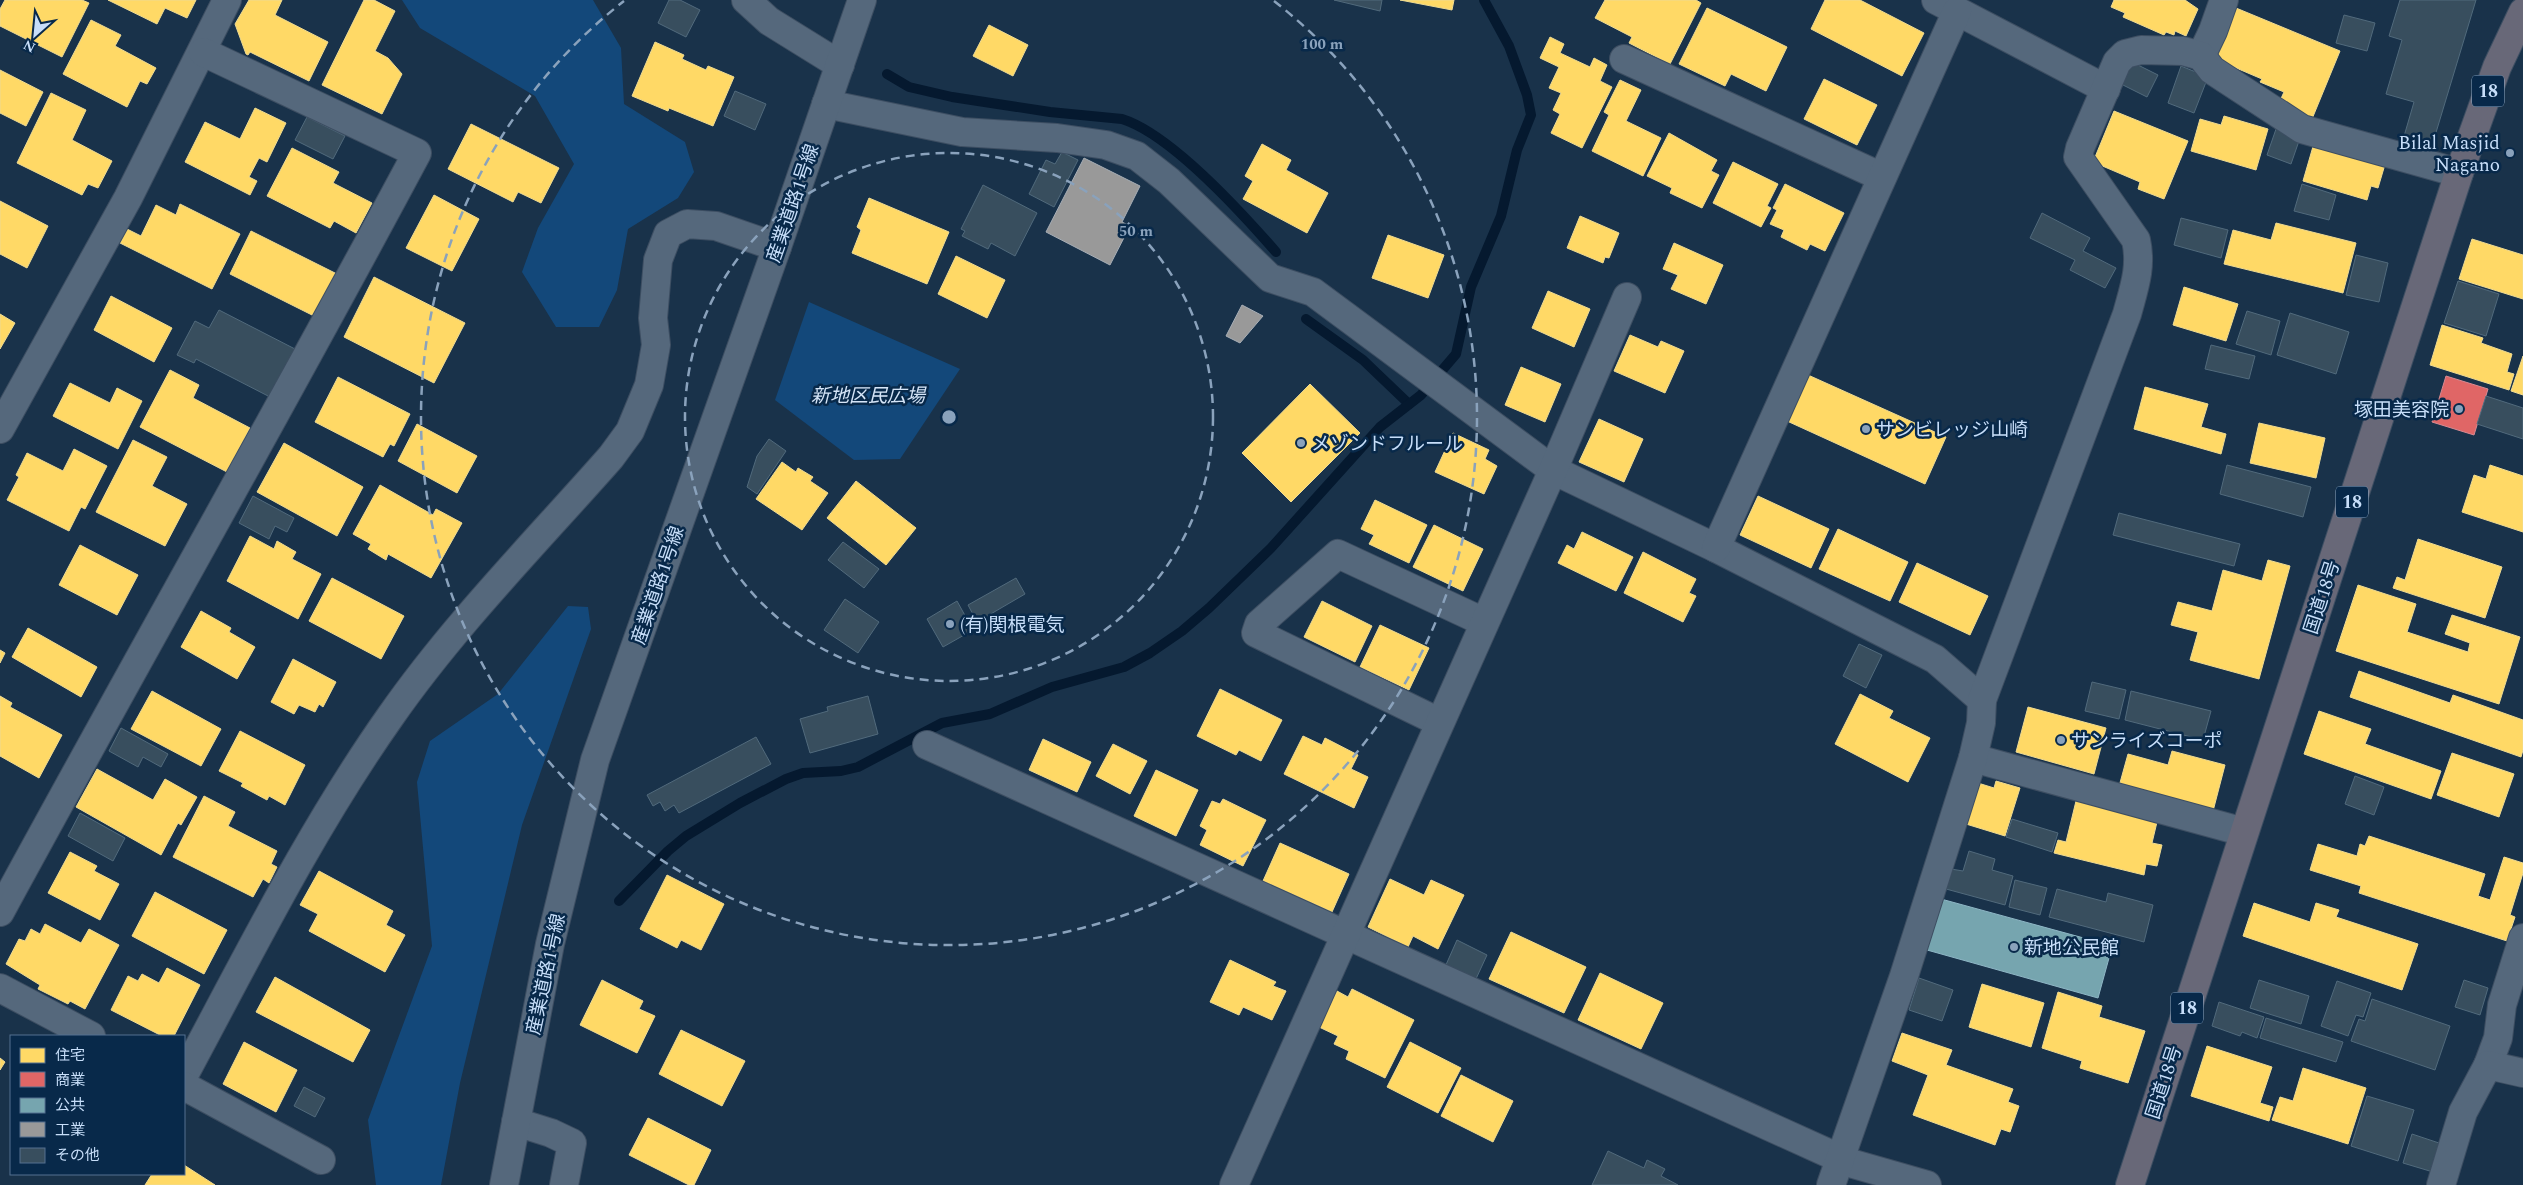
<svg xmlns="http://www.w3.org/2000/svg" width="2523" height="1185" font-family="Spectral,'Noto Sans JP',serif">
<rect width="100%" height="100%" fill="#19324a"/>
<g fill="#13487a">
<polygon points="402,0 593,0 621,48 624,104 685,142 694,172 678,198 628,229 617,290 599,327 556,327 522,272 538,228 574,164 535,96 420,28"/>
<polygon points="809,302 960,369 900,459 854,460 775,400"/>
<polygon points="568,606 588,607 591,629 522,825 460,1083 441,1185 376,1185 368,1120 432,946 417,782 430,741 498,694"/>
</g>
<g fill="#ffd966" stroke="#eeda92">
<polygon points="5,0 82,0 89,3 62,57 0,26 0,9"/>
<polygon points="108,0 196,0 187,18 165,8 157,24"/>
<polygon points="249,0 282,0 275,15 328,42 309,81 250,52 248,55 246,54 235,24"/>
<polygon points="364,0 374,0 395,11 375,51 388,58 402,74 382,114 322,85"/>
<polygon points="1400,0 1454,0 1452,10"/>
<polygon points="1605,0 1696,0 1701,3 1670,64 1629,43 1632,37 1595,18"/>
<polygon points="1825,0 1860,0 1924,33 1902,76 1811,29"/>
<polygon points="2114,0 2185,0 2198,9 2186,36 2175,31 2174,35 2166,32 2164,35 2123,17 2125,13 2111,7"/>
<polygon points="1707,8 1787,47 1766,91 1731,74 1725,86 1679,64"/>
<polygon points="2236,8 2340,51 2312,119 2278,105 2284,92 2260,82 2262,79 2215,59"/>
<polygon points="91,20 121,35 115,46 156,68 147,84 140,81 127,107 63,74"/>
<polygon points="989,25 1028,45 1013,76 973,56"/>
<polygon points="1550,37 1564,44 1560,53 1590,67 1594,58 1607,65 1600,81 1612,87 1582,148 1551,133 1560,114 1553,110 1561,93 1549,88 1559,67 1540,58"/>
<polygon points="655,42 684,55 682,59 706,70 708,66 734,77 713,126 669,108 668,111 632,96"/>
<polygon points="0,70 43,92 26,126 0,113"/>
<polygon points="1824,79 1877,105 1857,145 1804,119"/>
<polygon points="1620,80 1641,90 1626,121 1661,138 1643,176 1592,151 1609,115 1604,112"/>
<polygon points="51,93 86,110 72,140 112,161 98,188 88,184 82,195 17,163"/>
<polygon points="255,108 286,123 267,162 259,158 249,177 257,181 250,195 185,162 205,122 240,139"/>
<polygon points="2114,111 2188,141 2164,199 2138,189 2140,182 2093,162"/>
<polygon points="2224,116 2268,129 2256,170 2191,151 2200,119 2221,125"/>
<polygon points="471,124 559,168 541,203 518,192 513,202 448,169"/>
<polygon points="1669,133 1717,160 1711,171 1719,175 1702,208 1670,193 1672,188 1647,176"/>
<polygon points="2314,143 2386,161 2378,188 2371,186 2367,200 2303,181"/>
<polygon points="1262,144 1291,160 1286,170 1328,193 1307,233 1243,199 1253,181 1245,176"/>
<polygon points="292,148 339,172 333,183 372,203 356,233 334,221 330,228 267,196"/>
<polygon points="1733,162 1778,184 1767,206 1771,208 1761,227 1713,203"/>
<polygon points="1785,184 1844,213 1825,251 1810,244 1807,250 1781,237 1784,230 1770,224 1777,210 1773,208"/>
<polygon points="434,195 479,219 452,271 406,248"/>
<polygon points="869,198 949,232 927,284 852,253 861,230 857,227"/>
<polygon points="0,201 48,226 27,268 0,254"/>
<polygon points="180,204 240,234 212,289 120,243 127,229 141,236 156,205 176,215"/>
<polygon points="1580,216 1619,233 1609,258 1605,257 1603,263 1567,248"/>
<polygon points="2276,223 2356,243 2343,293 2224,264 2233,230 2271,240"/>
<polygon points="251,231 337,274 316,317 230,274"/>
<polygon points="1388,235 1444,255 1428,298 1372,278"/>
<polygon points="2472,239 2523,255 2523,299 2459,279"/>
<polygon points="1674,243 1723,265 1706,304 1671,289 1678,275 1663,269"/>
<polygon points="956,256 1005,280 987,318 938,294"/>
<polygon points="374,277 465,323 434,383 344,337"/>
<polygon points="2184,287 2238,304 2226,341 2173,325"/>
<polygon points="1548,291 1590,309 1574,347 1532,328"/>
<polygon points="111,296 172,328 154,362 94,330"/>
<polygon points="0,314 15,323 0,349"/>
<polygon points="2442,325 2483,338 2481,343 2512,354 2507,372 2514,374 2509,390 2430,365"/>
<polygon points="1630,335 1658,347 1661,341 1684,351 1665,393 1614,371"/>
<polygon points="2523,356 2523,395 2511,391"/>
<polygon points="1521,367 1561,384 1545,422 1505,405"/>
<polygon points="170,370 199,385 193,398 250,428 227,472 140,427"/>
<polygon points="1808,375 1946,437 1925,484 1787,421"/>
<polygon points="338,377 410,414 394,446 390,444 383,457 315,422"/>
<polygon points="70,383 110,403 117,388 142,401 118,449 53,416"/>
<polygon points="1310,384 1360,433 1291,502 1242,453"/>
<polygon points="2145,387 2208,404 2201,427 2226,434 2221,454 2134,429"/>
<polygon points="1599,419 1643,439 1624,482 1579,462"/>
<polygon points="2259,423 2325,438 2316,478 2250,463"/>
<polygon points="417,424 477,456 457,493 398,461"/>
<polygon points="1453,433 1489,450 1485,459 1497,466 1484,494 1435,472"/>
<polygon points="133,440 167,457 152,486 187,504 165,546 96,512"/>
<polygon points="284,443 363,487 337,536 257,492"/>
<polygon points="74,449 107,466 85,509 81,507 69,531 7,500 19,477 16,475 27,453 63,471"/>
<polygon points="782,462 796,472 798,468 813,477 810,481 828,493 802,530 756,499"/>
<polygon points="2490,465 2523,476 2523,532 2462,512 2474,475 2486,479"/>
<polygon points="856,481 916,528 886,565 827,518"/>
<polygon points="380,485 433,515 436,509 462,523 431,578 388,554 386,560 368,549 371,544 353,534"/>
<polygon points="1758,496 1829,529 1811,568 1740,535"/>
<polygon points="1375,500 1427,525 1409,563 1369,544 1374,535 1361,529"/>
<polygon points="1434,525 1483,549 1463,591 1413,567"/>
<polygon points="1838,529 1908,562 1890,601 1819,569"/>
<polygon points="1582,532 1633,557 1616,591 1558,563 1567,545 1574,549"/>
<polygon points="250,536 274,549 277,541 296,552 292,559 321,574 298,619 227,581"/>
<polygon points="2418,539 2502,567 2485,618 2393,588 2397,577 2405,580"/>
<polygon points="80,545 138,575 117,615 59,585"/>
<polygon points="1643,552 1696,579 1689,593 1696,596 1683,622 1624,593"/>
<polygon points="2268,560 2290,566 2259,679 2190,660 2198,632 2171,625 2178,602 2212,611 2223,570 2262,581"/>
<polygon points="1917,563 1988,596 1970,635 1899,602"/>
<polygon points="332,578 404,616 381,659 309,621"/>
<polygon points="2358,585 2416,604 2407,632 2468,652 2470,643 2445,634 2452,615 2520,637 2499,704 2336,651"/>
<polygon points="1322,601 1372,626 1355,662 1304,637"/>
<polygon points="201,611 231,628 229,632 255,647 237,679 181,647"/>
<polygon points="1380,625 1429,648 1409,690 1360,667"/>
<polygon points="28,628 97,667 81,697 12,657"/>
<polygon points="0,650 5,653 0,663"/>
<polygon points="293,659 336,682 323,707 319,704 315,712 299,705 294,714 271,702"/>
<polygon points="2359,671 2450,703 2453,695 2523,720 2523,750 2521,757 2350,697"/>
<polygon points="1220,689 1282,720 1261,761 1239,750 1236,755 1197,736"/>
<polygon points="152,691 221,729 201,766 131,729"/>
<polygon points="1860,694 1893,711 1889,718 1930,738 1908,782 1835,744"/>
<polygon points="0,696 12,703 10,707 62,735 39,778 0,756"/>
<polygon points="2028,707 2106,728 2094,774 2016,752"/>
<polygon points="2319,711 2371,729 2365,744 2441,771 2431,799 2304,754"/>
<polygon points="240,731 305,765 285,805 269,796 267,800 241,786 243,783 219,771"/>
<polygon points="1303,736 1322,745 1325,738 1358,755 1351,769 1368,777 1354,808 1284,774"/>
<polygon points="1043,739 1091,762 1077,792 1029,770"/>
<polygon points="1113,744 1147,761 1130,794 1096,776"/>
<polygon points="2172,751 2225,765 2212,815 2118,790 2128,754 2168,765"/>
<polygon points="2452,753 2514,774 2499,817 2437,795"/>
<polygon points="97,769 153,800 165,779 197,797 181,825 178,823 161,855 76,807"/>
<polygon points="1156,770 1198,790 1176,836 1134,816"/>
<polygon points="1996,781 2020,788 2005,836 1966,824 1978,783 1994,788"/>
<polygon points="204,796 235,812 228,826 277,851 271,864 277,867 269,883 263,879 253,897 173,857"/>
<polygon points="1223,799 1266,820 1243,866 1200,845 1207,830 1200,826 1212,801 1220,804"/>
<polygon points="2076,801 2157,822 2152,843 2162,845 2157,866 2146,864 2144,875 2054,853 2058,840 2066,842"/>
<polygon points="2369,836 2485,874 2478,896 2490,900 2504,857 2523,863 2523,873 2510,915 2515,917 2507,941 2359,893 2361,886 2310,870 2318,844 2357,856 2360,844 2365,846"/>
<polygon points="1280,843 1349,874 1332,912 1263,881"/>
<polygon points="70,852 97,866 94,871 119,884 100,920 48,893"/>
<polygon points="319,871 393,911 386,925 405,935 385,972 309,931 318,914 300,905"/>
<polygon points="667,875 724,904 701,950 681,940 677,948 640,929"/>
<polygon points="1390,879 1424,895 1431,880 1464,895 1438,949 1413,936 1408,947 1368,927"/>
<polygon points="155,892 227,930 204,974 132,936"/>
<polygon points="2254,903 2310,922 2316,903 2339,910 2336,917 2418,944 2402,990 2243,936"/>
<polygon points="45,924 81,943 89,929 119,945 85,1009 70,1001 68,1004 38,989 40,985 6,964 19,939 25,941 31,929 40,934"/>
<polygon points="1511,932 1586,967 1564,1013 1489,979"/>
<polygon points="1230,960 1276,982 1273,986 1286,991 1272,1020 1243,1007 1239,1015 1210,1002"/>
<polygon points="167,968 200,985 174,1036 162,1036 111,1010 128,976 138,981 142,974 159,983"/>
<polygon points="1600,973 1663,1003 1641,1049 1578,1020"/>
<polygon points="275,977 370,1030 353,1062 256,1012"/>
<polygon points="602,980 643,1001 639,1009 655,1016 637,1053 580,1025"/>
<polygon points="1982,984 2044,1003 2031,1047 1969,1027"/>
<polygon points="1352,989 1414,1020 1385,1078 1346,1059 1349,1051 1334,1044 1338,1036 1319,1027 1337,991 1348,997"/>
<polygon points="2058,992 2102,1006 2099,1017 2145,1031 2128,1083 2080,1068 2082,1061 2042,1048"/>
<polygon points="681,1030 745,1061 722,1106 659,1074"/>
<polygon points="1902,1033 1952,1050 1946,1065 2013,1089 2008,1102 2019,1106 2010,1132 2001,1129 1995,1145 1913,1115 1928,1075 1892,1061"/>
<polygon points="244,1042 297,1070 276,1112 223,1084"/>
<polygon points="1410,1042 1461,1068 1438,1113 1387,1087"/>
<polygon points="2207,1046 2272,1067 2260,1103 2273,1107 2269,1121 2191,1096"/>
<polygon points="0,1058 5,1062 0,1070"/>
<polygon points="2303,1068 2366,1088 2348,1144 2272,1120 2280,1097 2293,1101"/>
<polygon points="1461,1075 1513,1101 1493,1142 1441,1116"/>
<polygon points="648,1118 711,1150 694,1185 689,1185 629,1155"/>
<polygon points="184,1165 215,1185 145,1185 152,1174 184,1174"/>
</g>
<polygon fill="#e06666" stroke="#d88a92" points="2446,376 2488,389 2474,435 2432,422"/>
<polygon fill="#76a5af" stroke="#8eb6c5" points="1941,899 2102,943 2098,954 2109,958 2098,998 1927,950"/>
<g fill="#999" stroke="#a7aeb6">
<polygon points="1084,158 1140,186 1122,222 1130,226 1110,265 1046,232"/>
<polygon points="1242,305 1263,316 1240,343 1226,336"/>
</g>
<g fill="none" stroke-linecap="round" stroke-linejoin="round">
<g stroke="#05192f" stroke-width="10">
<path d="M887,74L909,87L952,97L1050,112L1122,119C1170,134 1242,213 1276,252"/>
<polyline points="1306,319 1363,360 1409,404"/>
<polyline points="619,901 668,851 686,836 740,803 786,779 803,773 841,771 858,767 942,723 990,714 1052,687 1124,667 1150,653 1182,631 1209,608 1271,548 1380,427 1421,395 1456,354 1471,287 1501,216 1517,150 1531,115 1527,95 1509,46 1484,0"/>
</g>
</g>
<g fill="#384e5e" stroke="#516a7c">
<polygon points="669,0 680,0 700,10 686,37 658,23"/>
<polygon points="1334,0 1382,0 1380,11"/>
<polygon points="2400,0 2476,0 2428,159 2400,150 2414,102 2386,94 2402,40 2389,36"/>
<polygon points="2344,15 2375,23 2367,51 2336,43"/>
<polygon points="2132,62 2158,75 2147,97 2121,84"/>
<polygon points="2181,66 2208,77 2194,113 2168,103"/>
<polygon points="735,91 766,104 755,130 724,116"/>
<polygon points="307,117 345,136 333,159 295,140"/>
<polygon points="2276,129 2300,138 2291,164 2267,155"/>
<polygon points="1062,152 1078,160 1054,207 1029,194 1046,160 1055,164"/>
<polygon points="2302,184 2336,195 2329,220 2294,211"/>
<polygon points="983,185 1037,213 1015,256 991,243 988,249 962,236 965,231 961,229"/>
<polygon points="2042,213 2090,238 2083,251 2116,268 2105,288 2070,270 2075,260 2030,238"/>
<polygon points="2181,218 2228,230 2221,258 2174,245"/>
<polygon points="2356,255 2388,263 2379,302 2346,295"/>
<polygon points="2458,281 2499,294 2486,336 2444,323"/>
<polygon points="219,310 295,349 270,397 196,359 194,363 177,355 195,321 209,328"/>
<polygon points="2247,311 2280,321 2271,355 2236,344"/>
<polygon points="2290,313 2349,332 2336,374 2277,355"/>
<polygon points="2211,345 2255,356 2249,379 2205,369"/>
<polygon points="2486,396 2523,408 2523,439 2477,424"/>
<polygon points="769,439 786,451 757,494 747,487 757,456"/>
<polygon points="2227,465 2311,487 2303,517 2220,494"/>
<polygon points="253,496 294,518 287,532 275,526 269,539 239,523"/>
<polygon points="2119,513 2240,544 2234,566 2113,535"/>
<polygon points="843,542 879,569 864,588 828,560"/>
<polygon points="1016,578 1025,594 977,622 968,605"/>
<polygon points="845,599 879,622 858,653 824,630"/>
<polygon points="957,601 973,630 943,647 927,619"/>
<polygon points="1859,644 1882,655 1866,688 1843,676"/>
<polygon points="2092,682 2126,690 2119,719 2085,711"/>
<polygon points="2131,691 2211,711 2203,740 2125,720"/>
<polygon points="868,696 878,734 810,753 800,719 828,711 827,707"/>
<polygon points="121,728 168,754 161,767 143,757 138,767 109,751"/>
<polygon points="756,737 771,764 679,813 674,805 665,811 660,802 653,806 647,795"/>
<polygon points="2355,776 2384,787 2374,815 2345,804"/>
<polygon points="80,813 125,838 113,861 68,836"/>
<polygon points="2012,819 2058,833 2052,852 2006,837"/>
<polygon points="1969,851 1995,859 1992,870 2013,876 2005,905 1946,889 1951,869 1963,871"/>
<polygon points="2015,880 2047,888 2040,915 2009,907"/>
<polygon points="2057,889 2106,902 2108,893 2153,905 2144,942 2049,917"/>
<polygon points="1457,940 1487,955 1475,981 1445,967"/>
<polygon points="1919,978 1953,990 1942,1021 1909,1010"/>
<polygon points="2259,980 2309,996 2301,1024 2250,1008"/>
<polygon points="2464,980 2488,988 2480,1015 2455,1007"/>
<polygon points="2337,981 2371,993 2363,1017 2356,1015 2348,1036 2321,1026"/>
<polygon points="2372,999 2450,1026 2435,1070 2351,1041 2359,1019 2365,1021"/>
<polygon points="2219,1002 2264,1017 2257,1038 2242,1032 2240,1036 2212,1026"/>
<polygon points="2266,1018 2343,1042 2336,1062 2260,1038"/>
<polygon points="304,1087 325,1098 315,1117 294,1106"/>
<polygon points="2367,1096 2414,1110 2398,1161 2351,1146"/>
<polygon points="2412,1134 2442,1144 2433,1172 2403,1163"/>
<polygon points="1608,1151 1644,1168 1647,1160 1665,1169 1661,1176 1678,1185 1592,1185"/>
</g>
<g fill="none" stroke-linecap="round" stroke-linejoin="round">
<g stroke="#3d4e62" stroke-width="30">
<g id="minor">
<polyline points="746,0 769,21 840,65"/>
<polyline points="1936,0 2106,89"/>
<polyline points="2201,56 2213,31 2224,0"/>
<polyline points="1624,59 1882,177"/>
<polyline points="826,104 962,132 1057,138 1106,145 1137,156 1169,181 1270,278 1313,292 1553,470 1716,548 1935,659 1982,700"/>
<polyline points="0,429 128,198 227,0"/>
<polyline points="1716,548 1957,11"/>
<polyline points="1439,722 1256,633 1259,624 1338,554 1484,622"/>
<polyline points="927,745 1850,1163 1927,1185"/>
<polyline points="1973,758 2244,832"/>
<path d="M0,912C138,658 281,408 417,153L203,52"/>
<polyline points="0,988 91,1036"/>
<polyline points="2488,1065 2498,1038 2502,1005 2523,938"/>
<path d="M184,1075C249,954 311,829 390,717C454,625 537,541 611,457L630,431L649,385L656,345L653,318L658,260L668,234L687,224L716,226L777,247"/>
<polyline points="184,1086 321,1160"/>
<polyline points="516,1122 551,1133 572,1143 564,1185"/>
<polyline points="504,1185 550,944 595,760 777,247 862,0"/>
<polyline points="1234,1185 1553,470 1627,297"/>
<path d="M1831,1185L1904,976L1973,758L1981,723L1982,700L2127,314C2134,288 2142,267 2136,240L2078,157L2080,148L2117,62L2125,54L2141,50L2183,51L2201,56L2212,70L2302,129L2459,173"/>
<polyline points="2441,1185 2463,1112 2488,1065 2523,1073"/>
</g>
</g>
<g stroke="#3d4e62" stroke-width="30">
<polyline id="highway" points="2130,1185 2459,173 2497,67 2523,12"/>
</g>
<use href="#minor" stroke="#55687c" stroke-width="28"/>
<use href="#highway" stroke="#686878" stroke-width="28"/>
</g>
<g fill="none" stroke="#8aa2bc" stroke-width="2.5" stroke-dasharray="9 6">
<circle cx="949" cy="417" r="264"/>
<path d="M1274 1A528 528 0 1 1 624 1"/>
</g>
<g fill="#8aa2bc" stroke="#08294a" stroke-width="2">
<circle cx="2510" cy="153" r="5"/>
<circle cx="2459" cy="409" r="5"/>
<circle cx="1866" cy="429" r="5"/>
<circle cx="1301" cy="443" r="5"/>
<circle cx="950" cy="624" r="5"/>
<circle cx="2061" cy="740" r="5"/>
<circle cx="2014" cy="947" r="5"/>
</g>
<g text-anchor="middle" stroke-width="5" stroke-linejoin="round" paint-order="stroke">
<g fill="#08294a" stroke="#8ea8c4" stroke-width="1">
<rect x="2472" y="75.5" width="32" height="31" rx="4"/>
<rect x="2336" y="486.5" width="32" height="31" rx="4"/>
<rect x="2171" y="992.5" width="32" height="31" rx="4"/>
</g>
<g font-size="18" font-weight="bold" fill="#c7def9">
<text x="2488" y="97">18</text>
<text x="2352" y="508">18</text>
<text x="2187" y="1014">18</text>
</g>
<g font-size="19" fill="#c7def9" stroke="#08294a" text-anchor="start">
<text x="2500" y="149" text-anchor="end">Bilal Masjid<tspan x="2500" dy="22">Nagano</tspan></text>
<text x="2449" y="416" text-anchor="end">塚田美容院</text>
<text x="1876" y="436">サンビレッジ山崎</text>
<text x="1311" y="450">メゾンドフルール</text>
<text x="960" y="631">(有)関根電気</text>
<text x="2071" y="747">サンライズコーポ</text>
<text x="2024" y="954">新地公民館</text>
</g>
<g font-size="19" fill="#c7def9" stroke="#08294a">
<text transform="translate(792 203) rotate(-71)" y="7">産業道路1号線</text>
<text transform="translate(657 585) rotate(-71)" y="7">産業道路1号線</text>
<text transform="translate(2321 597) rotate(-72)" y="7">国道18号</text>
<text transform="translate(545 974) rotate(-78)" y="7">産業道路1号線</text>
<text transform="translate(2163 1082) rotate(-72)" y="7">国道18号</text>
</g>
<g font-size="19" font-style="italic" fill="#d5e5f8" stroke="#08294a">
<text x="868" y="402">新地区民広場</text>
</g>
</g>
<circle cx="949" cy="417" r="8" fill="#8aa2bc" stroke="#08294a" stroke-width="2.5"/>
<g font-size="15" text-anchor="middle" font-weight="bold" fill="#8aa2bc" stroke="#08294a" stroke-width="5" stroke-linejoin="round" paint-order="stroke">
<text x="1322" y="49">100 m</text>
<text x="1136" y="236">50 m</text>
</g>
<rect x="10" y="1035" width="175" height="140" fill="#08294a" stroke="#547190"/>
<rect x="20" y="1048" width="25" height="15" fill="#ffd966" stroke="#547190"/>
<text x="55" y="1060" font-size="15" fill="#c7def9">住宅</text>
<rect x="20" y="1072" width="25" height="15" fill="#e06666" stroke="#547190"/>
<text x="55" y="1085" font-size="15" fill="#c7def9">商業</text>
<rect x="20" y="1098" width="25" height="15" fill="#76a5af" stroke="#547190"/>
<text x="55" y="1110" font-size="15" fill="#c7def9">公共</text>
<rect x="20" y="1122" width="25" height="15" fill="#999999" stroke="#547190"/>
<text x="55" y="1135" font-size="15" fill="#c7def9">工業</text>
<rect x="20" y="1148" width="25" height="15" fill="#384e5e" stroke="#547190"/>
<text x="55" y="1160" font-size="15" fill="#c7def9">その他</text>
<g transform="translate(35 35) rotate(207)" stroke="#08294a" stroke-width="4" paint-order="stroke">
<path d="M0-4L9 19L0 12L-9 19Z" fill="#c7def9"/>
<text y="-8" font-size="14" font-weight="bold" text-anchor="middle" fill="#c7def9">N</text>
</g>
</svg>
